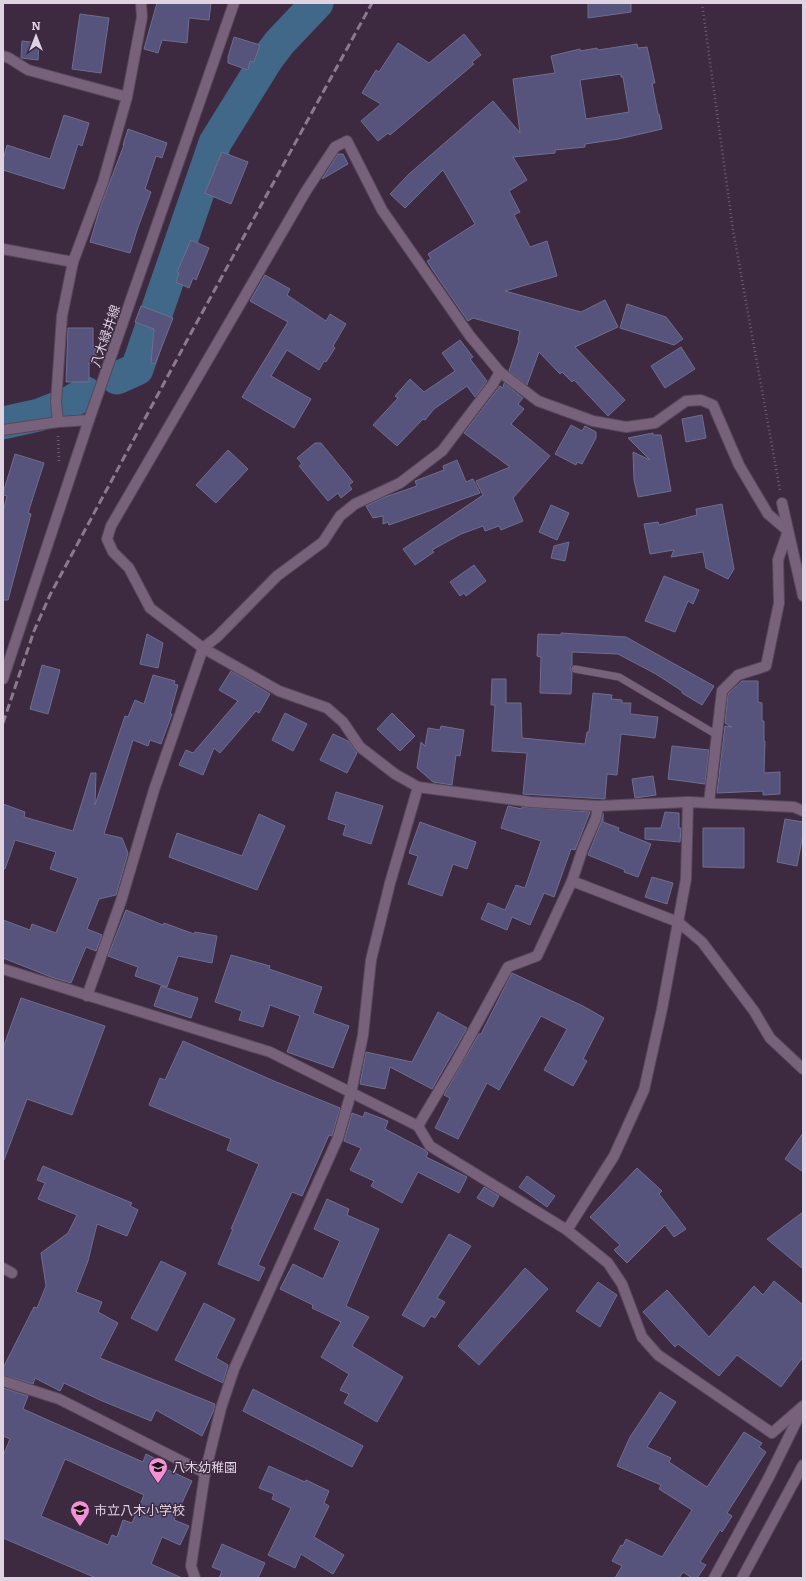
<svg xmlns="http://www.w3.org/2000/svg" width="806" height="1581" font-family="Literata,'Noto Sans JP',serif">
<rect width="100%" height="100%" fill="#3d2a41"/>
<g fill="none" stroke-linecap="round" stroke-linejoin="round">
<g stroke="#416888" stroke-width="33">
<polyline points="117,378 137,369 215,143 267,59 280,42 317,3"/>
<polyline points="3,423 39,415 67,404 86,393"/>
</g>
</g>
<g fill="#56537d" stroke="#6f6e8d" fill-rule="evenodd">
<polygon points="157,3 211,3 209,20 189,18 187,43 162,40 158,53 144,49"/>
<polygon points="588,3 631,3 631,12 588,18"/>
<polygon points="80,14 109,18 101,73 72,69"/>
<polygon points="464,34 481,55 472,62 474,64 390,135 388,133 378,141 361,121 381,104 362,93 376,70 379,72 398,43 429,63"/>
<polygon points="234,37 260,45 254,62 250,61 248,70 228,63 228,57"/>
<polygon points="22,41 39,43 38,60 21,58"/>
<path d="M637,44L638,48L647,47L655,83H652L658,114H659L662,129L619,139L585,144V147L555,150V153L513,157L527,180L509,191L520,212L514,215L530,247L547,241L557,276L505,291L581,312L605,300L618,327L575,347L625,400L608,416L574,380L572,382L562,372L560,374L539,352L527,385L509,371L519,340H518L520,331L473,318L468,321L434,272L427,261L431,259L428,254L475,224L443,170L405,208L390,194L409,174L493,101L520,133L513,79L555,73L551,56L580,49V51L597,48L598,50ZM621,74V77H623L629,112L586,119L580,80Z"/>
<polygon points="64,115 89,123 82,146 78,144 64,189 3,170 3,160 7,145 50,159"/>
<polygon points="128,129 167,143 162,158 156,156 145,189 151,192 137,230 130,253 90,242 101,205 124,145 123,145"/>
<polygon points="222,152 248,162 231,204 205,193"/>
<polygon points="338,154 343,154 348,164 322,179"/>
<polygon points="191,240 209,248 196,280 193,278 189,288 176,282 179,273 177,272"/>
<polygon points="265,275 290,289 287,295 326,321 330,314 346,324 333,346 335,348 326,362 324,361 319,370 287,350 271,376 311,399 294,428 242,397 288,322 250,301"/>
<polygon points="627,304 666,317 683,339 674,345 620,328"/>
<polygon points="141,306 173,318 155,364 151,363 154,329 135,322"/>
<polygon points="68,328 93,328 93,346 96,346 96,363 89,363 89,382 66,382"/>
<polygon points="460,340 473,357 470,359 487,381 475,397 467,386 434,409 425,420 423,419 397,446 373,425 398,398 395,396 410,379 424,392 455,371 442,353"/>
<polygon points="681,347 695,369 665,388 651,366"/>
<polygon points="504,383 523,398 518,404 524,409 511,424 550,456 513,498 523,521 501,530 499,526 485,531 483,526 461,534 432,550 434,552 415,565 403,549 483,495 476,481 510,467 464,433 500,386 503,388"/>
<polygon points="702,415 706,438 686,442 682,419"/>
<polygon points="571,425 582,431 585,426 596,432 596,438 582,464 577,462 576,465 555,454"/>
<polygon points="653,433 653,435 661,435 671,491 638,497 634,480 633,452 650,460 628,438"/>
<polygon points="315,443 321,443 353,482 349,485 352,489 341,498 338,493 328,501 299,466 302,464 297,458"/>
<polygon points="228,450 248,469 216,503 196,485"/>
<polygon points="15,454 44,463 28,513 31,514 8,600 3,600 3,512 7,496 3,495 3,493"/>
<polygon points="457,460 466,482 473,479 480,493 389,525 388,522 383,524 383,516 373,518 366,506 385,497 417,486 415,481 444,470 443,466"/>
<polygon points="722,504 734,569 728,579 706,568 703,552 671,557 674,550 650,554 644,524 658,522 659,525 697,515 696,509"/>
<polygon points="551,505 569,513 557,540 539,532"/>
<polygon points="569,542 565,561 551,558 554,546"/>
<polygon points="474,565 486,581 466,596 464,593 460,596 450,582"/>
<polygon points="664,576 699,590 693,604 688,601 675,632 645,621"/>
<polygon points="561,633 626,637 714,686 702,705 682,693 682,691 656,674 618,654 572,652 572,665 570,668 572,673 571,694 540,693 541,657 537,656 538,634 561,635"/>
<polygon points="147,634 163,643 158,668 140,664"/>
<polygon points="42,665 60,670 48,714 30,709"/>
<polygon points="231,671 270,694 259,713 256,711 220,753 214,748 203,775 179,765 186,750 193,753 238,701 219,690"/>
<polygon points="153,675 175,681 174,684 178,685 170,714 172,714 161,744 150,740 148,746 133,740 104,834 122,838 128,853 116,895 99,899 87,929 102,935 96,951 86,947 71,983 51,977 3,958 3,920 30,930 32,924 56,933 78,878 50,869 56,852 15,840 5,869 3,869 3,804 25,812 24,817 73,831 91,773 96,773 95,805 125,716 128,717 135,700 144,704"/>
<polygon points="492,679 506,679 506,703 521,703 522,738 585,744 587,732 589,732 593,693 612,695 611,699 622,700 622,703 631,703 630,714 658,717 655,738 621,734 617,775 607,774 605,799 523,794 527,753 492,751 495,705 491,705"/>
<polygon points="742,681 758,681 758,702 762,703 762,721 764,721 764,741 765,741 764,773 780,772 780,794 763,795 763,791 717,793 725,726 732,727 725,723 728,694"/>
<polygon points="285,713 307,724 293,751 272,740"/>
<polygon points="392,713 415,736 400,751 377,729"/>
<polygon points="441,726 464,730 460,756 456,755 452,785 433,782 417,768 421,742 425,746 428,728 440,730"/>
<polygon points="333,734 348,741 357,753 347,773 320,760"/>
<polygon points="672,746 709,750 705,784 668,779"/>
<polygon points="653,776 656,795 635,798 632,779"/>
<polygon points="336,792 383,806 371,844 343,835 346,825 328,819"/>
<polygon points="508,806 522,809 522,807 590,812 575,850 571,849 554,897 544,893 530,925 512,917 507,930 481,919 488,903 505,910 516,885 525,888 541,841 501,828"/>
<polygon points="665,812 679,813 679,828 681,828 680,842 645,839 645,828 661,828"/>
<polygon points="603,813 603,822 619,828 618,831 651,844 638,877 624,872 625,870 588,855 602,820"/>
<polygon points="259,814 285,826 257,890 169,857 177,833 242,856"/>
<polygon points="785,819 803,822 803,834 797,866 777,862"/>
<polygon points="420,822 476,842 467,869 453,864 442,896 408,884 418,856 409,853"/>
<polygon points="703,828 744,828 744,868 703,867"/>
<polygon points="652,877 673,883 667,904 645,897"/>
<polygon points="126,910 163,925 164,923 194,934 195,932 217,936 212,963 178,956 167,987 135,976 138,967 108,956"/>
<polygon points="231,955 270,966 269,969 322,987 313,1013 349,1026 333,1068 287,1052 300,1016 270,1005 263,1027 239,1020 242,1011 215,1002"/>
<polygon points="512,973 583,1006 604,1018 583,1059 587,1061 573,1086 544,1070 567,1029 541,1016 499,1090 487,1083 458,1139 435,1128 450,1098 444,1095 479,1034 481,1034"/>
<polygon points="161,986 198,998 191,1018 154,1006"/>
<polygon points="21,998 105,1026 72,1115 27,1099 4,1160 3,1159 3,1048"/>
<polygon points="438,1012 467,1028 432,1089 390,1067 385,1089 360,1084 366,1052 412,1062"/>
<polygon points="183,1041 274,1081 340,1108 332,1136 329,1135 302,1196 292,1192 258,1265 265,1268 259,1281 218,1264 233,1229 231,1229 259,1164 227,1150 231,1139 149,1105 160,1078 165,1080"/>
<polygon points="365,1112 388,1121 385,1129 425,1150 428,1153 426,1157 467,1177 459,1193 418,1172 402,1203 371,1186 374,1181 350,1170 361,1148 344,1141 352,1113 363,1117"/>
<polygon points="803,1133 803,1172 785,1159"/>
<polygon points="43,1166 132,1203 130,1206 138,1210 127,1236 97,1224 88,1261 76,1292 102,1302 98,1312 118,1323 100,1358 215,1404 213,1412 202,1436 156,1410 151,1421 100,1400 64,1383 60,1391 35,1378 33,1384 3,1375 3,1368 34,1307 37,1308 46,1286 41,1253 68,1233 77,1215 38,1199 45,1183 37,1180"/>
<polygon points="637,1168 662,1191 659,1194 686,1229 674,1237 665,1225 627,1263 614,1250 620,1245 590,1217"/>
<polygon points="527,1176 555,1196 547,1207 519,1187"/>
<polygon points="484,1187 499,1196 493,1207 477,1198"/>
<polygon points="327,1199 349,1209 347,1215 379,1229 346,1306 369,1317 352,1346 403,1377 377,1422 344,1403 349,1394 340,1390 349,1374 321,1357 341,1322 312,1308 313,1305 280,1289 293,1264 323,1279 340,1241 314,1229"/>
<polygon points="803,1212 803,1269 767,1239"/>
<polygon points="449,1234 471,1246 437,1298 445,1302 435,1318 431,1316 424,1327 402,1315"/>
<polygon points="161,1261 186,1273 157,1331 131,1318"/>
<polygon points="525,1268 548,1289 479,1365 458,1346"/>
<polygon points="774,1281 803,1305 803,1357 781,1387 737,1355 719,1376 678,1344 675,1347 643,1312 667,1290 709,1337 754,1286 763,1295"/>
<polygon points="598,1282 617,1295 600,1327 576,1311"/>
<polygon points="204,1303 235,1319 216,1358 228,1365 223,1383 175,1360"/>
<path d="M3,1388L28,1396L23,1409L143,1462L146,1454L166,1464L164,1468L192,1481L174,1520L189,1526L180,1545L162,1537L151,1564L182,1578H96L3,1538V1456L10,1439L3,1436ZM65,1459L144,1495L132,1523L123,1520L117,1537L112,1535L108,1545L41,1516Z"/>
<polygon points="253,1389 363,1446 352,1467 243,1411"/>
<polygon points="660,1392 676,1402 647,1447 671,1458 669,1462 707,1487 744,1432 762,1443 759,1447 766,1452 727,1513 732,1516 722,1532 720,1530 700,1562 706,1565 697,1578 692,1578 683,1572 679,1578 615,1578 622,1566 612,1561 621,1545 623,1546 626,1539 662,1557 692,1510 659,1489 661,1485 617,1466 630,1437"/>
<polygon points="269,1466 305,1482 306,1480 329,1491 324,1503 329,1506 314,1537 344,1555 333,1574 301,1554 295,1568 268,1555 291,1508 272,1499 274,1494 259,1488"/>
<polygon points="222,1544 265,1563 258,1578 219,1578 222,1571 212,1567"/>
</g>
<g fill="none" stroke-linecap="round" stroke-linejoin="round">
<g stroke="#58485c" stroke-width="8">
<polyline id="service" points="575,669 619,677 717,735"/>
</g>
<g stroke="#58485c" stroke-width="12">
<g id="minor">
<polyline points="3,56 9,58 28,70 127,97"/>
<polyline points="3,249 73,262"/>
<polyline points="58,422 56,402 62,316 73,262 103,182 127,97 142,17 141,3"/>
<polyline points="3,430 58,422 89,420"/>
<polyline points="782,503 803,596"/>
<polyline points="709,803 722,691 738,675 766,666 779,603 778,560 788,531 768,514 739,465 713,405 701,400 686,401 655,423 626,427 593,421 538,401 500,372 470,336 382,210 347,141 335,147 306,191 111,526 107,539 113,552 129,568 150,608 203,648 279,691 327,708 343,722 360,747 395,774 418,787 531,802 598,806 688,802 794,807 803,811"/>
<polyline points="572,881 678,922 702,942 754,1011 770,1038 803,1069"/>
<polyline points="3,969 270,1052 418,1126 430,1146 567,1230 608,1263 622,1284 642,1337 658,1355 772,1433 803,1406"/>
<polyline points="87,996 121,901 154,790 203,648 217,637 277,576 323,542 340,516 355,504 400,483 442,451 493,384 500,372"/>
<polyline points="418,1126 456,1062 508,967 537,956 572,881 583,848 596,818 598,806"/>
<polyline points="567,1230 614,1156 644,1090 662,1009 686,879 688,802"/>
<polyline points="3,1268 12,1273"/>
<polyline points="3,1381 59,1399 205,1473"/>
<polyline points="195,1578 191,1566 205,1473 221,1408 234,1369 338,1138 351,1093 363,1035 371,960 390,883 418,787"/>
<polyline points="714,1578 769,1477 803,1408"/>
<polyline points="742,1578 803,1465"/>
</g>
</g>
<g stroke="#58485c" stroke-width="12">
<polyline id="secondary" points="3,679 89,420 234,3"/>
</g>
<g stroke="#6f5e73" stroke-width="2.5" stroke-dasharray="1 3" stroke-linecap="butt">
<polyline points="702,3 733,230 780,490"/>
<polyline points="58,436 59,461"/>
</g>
<use href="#service" stroke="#77617b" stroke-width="7"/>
<use href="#minor" stroke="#77617b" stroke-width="10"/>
<use href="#secondary" stroke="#77617b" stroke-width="10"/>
<polyline stroke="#8a7a8d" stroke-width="3" stroke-dasharray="8 4" stroke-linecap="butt" points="3,723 34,631 50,595 191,333 372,3"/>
</g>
<defs>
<g id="school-pin" transform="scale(1)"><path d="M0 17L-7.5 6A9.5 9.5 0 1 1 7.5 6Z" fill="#f491d4" stroke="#3d2a41"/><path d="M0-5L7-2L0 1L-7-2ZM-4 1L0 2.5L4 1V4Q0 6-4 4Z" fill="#111"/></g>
</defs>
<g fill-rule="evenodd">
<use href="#school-pin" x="158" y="1467"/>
<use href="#school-pin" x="80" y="1510"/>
</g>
<g text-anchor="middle" stroke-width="3" stroke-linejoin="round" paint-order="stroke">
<g font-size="13" fill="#dfd3e2" stroke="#3d2a41">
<text transform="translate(105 336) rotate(-71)" y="5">八木緑井線</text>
</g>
<g font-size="13" fill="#dfd3e2" stroke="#3d2a41" text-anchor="start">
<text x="172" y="1472">八木幼稚園</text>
<text x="94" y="1515">市立八木小学校</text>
</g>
</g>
<rect width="806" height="1581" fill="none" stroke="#dfd3e2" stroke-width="8"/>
<g transform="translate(36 36)" stroke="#3d2a41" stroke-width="3" paint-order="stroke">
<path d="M0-3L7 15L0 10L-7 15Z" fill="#dfd3e2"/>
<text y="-6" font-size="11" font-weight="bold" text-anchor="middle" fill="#dfd3e2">N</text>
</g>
</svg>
